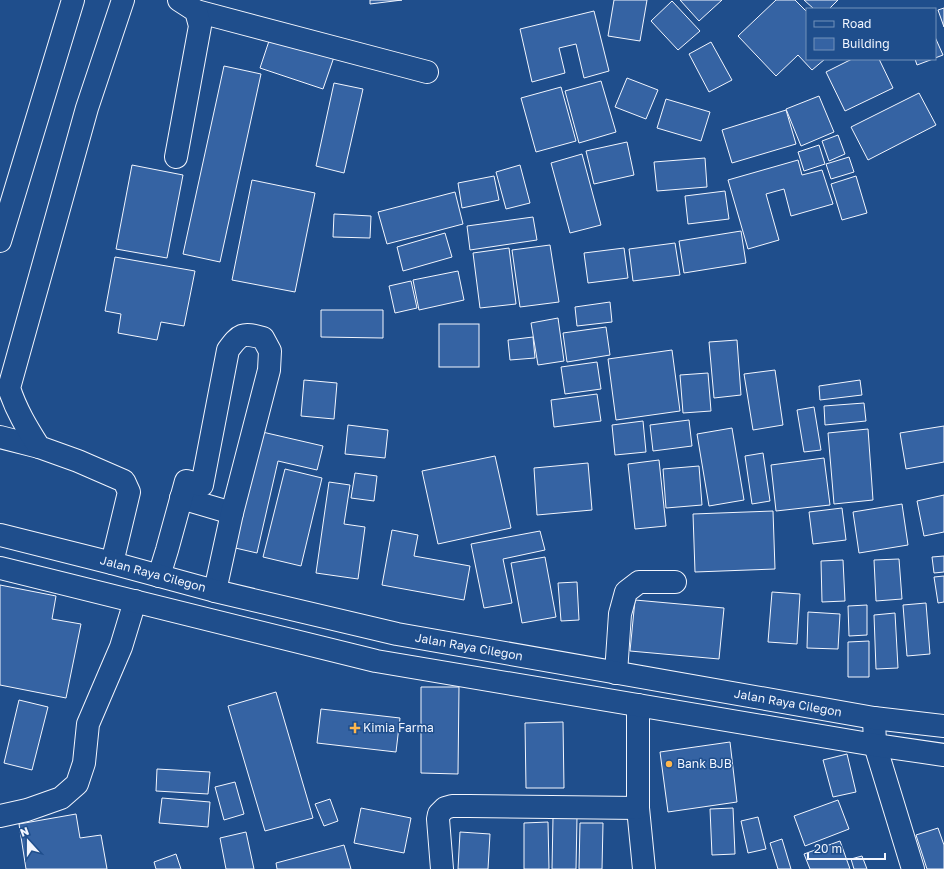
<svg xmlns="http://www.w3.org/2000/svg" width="944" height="869" font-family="'Golos Text',sans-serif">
<rect width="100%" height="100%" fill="#1f4e8c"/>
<g fill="#3563a3" stroke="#f2f6ff">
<polygon points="370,0 402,0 370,4"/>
<polygon points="614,0 647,0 640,41 608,36"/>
<polygon points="680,0 722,0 699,21"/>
<polygon points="776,0 795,0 807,12 807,59 825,59 812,70 798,55 776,76 738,36"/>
<polygon points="804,0 838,0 829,9 814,9"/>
<polygon points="672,1 700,31 678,50 651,21"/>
<polygon points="944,8 944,27 938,10"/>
<polygon points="594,11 609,71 584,78 576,44 559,48 565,73 532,82 520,29"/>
<polygon points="272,32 335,54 323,89 260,68"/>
<polygon points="935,37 943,55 935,58"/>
<polygon points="711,42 732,80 709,92 689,54"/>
<polygon points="852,59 879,59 893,88 845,111 826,72"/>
<polygon points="915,59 933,59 917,65"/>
<polygon points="224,66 261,74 220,262 183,254"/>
<polygon points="627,78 658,90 646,119 615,107"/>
<polygon points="601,81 616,132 579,143 565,91"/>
<polygon points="334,83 363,89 344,173 316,166"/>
<polygon points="561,87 576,141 536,152 521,98"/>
<polygon points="919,93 936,125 868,160 851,127"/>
<polygon points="819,96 834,132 801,146 786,109"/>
<polygon points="666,99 710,112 701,141 657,128"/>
<polygon points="786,110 796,144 732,163 722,130"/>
<polygon points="838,135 845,154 829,161 822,141"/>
<polygon points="627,142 634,175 594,184 586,151"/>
<polygon points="819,145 825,164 804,171 798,152"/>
<polygon points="582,154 601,225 570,233 551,163"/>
<polygon points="849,157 854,172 831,179 826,164"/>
<polygon points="705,158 707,187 657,191 654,162"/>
<polygon points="798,160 802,175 822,170 833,204 791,216 784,189 766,194 779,240 748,249 728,180"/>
<polygon points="132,165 183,175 167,258 116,249"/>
<polygon points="520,165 530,203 506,209 496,172"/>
<polygon points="494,176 499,200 462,208 458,183"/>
<polygon points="856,176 867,213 842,220 831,184"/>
<polygon points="252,180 315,193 295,292 232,280"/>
<polygon points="725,191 729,219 688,224 685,196"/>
<polygon points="455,192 463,224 387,244 378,212"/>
<polygon points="334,214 371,216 370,238 333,237"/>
<polygon points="533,217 537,240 470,250 467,226"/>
<polygon points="741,231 746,263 684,273 679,241"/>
<polygon points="445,233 452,257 403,271 397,247"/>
<polygon points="675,243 680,275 633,281 629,249"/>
<polygon points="550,245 559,302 520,307 512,250"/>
<polygon points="509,248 516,304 480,308 473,253"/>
<polygon points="624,248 628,278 588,283 584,253"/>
<polygon points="115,257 195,271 184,326 161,322 157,340 118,333 121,314 105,311"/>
<polygon points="458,271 464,300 419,310 413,280"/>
<polygon points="411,281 417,308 395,313 389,286"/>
<polygon points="610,302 612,322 577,326 575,307"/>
<polygon points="321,310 383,310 383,338 321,337"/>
<polygon points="558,318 564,361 538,365 531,323"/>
<rect x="439" y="324" width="40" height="43"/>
<polygon points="606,327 610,355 567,362 563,333"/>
<polygon points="533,337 535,358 510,360 508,340"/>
<polygon points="737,340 741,395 714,398 709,342"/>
<polygon points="672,350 680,411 616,420 608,359"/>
<polygon points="597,362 601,389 565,394 561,367"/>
<polygon points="775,370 783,425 753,430 744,374"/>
<polygon points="708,373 711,411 683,413 680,375"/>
<polygon points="304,380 337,383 334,419 301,416"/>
<polygon points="860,380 862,395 820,400 819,386"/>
<polygon points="597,394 601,421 554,427 551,400"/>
<polygon points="864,403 866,421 825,425 824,406"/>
<polygon points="814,407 821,450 804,452 797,410"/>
<polygon points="689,420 692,446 653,451 650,425"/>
<polygon points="643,421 646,452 615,455 612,425"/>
<polygon points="348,425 388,430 385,458 345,454"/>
<polygon points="944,426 944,462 906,469 900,433"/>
<polygon points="732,428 744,500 709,506 697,434"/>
<polygon points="868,429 873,500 834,504 828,433"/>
<polygon points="258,431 323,446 317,470 278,461 257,553 231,547"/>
<polygon points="763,453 770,501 752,504 745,456"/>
<polygon points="495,456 511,528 438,544 422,471"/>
<polygon points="824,458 830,505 776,511 771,465"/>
<polygon points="659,460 666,526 635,529 628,464"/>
<polygon points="588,463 592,510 537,515 534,468"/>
<polygon points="699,466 702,505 666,508 663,469"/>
<polygon points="285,469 322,478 301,566 263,557"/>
<polygon points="355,473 377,476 374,501 351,498"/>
<polygon points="329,482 350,485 344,524 365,527 358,579 316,573"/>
<polygon points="944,495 944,532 924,536 917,501"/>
<polygon points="902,504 908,545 859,553 853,512"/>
<polygon points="842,508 846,540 813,544 809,512"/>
<polygon points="773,511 775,569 695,572 693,514"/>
<polygon points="392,530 418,535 414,556 470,566 464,600 382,585"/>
<polygon points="540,531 545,550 503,559 512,603 484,608 471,544"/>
<polygon points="944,556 944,572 934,573 932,557"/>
<polygon points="545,557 556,617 522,623 511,563"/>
<polygon points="899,559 902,599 876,601 874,560"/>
<polygon points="843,560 845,601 822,602 821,561"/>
<polygon points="944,576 944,602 938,603 934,577"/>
<polygon points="577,582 579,620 561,621 558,583"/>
<polygon points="0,585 56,596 52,619 81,624 66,698 0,685"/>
<polygon points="772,592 800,594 797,644 768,642"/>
<polygon points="635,600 724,608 719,659 630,651"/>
<polygon points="926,603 930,654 907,656 903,605"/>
<polygon points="867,605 867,635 849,636 848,606"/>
<polygon points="808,612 840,614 838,649 807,648"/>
<polygon points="895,613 898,668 876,669 874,615"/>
<polygon points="869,641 869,677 848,677 848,642"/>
<polygon points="421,687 459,687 458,774 421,773"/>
<polygon points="276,692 313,818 265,831 228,706"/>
<polygon points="19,700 48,707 32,770 4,763"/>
<polygon points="321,709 400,718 396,752 317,743"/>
<polygon points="563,722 564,788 526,788 525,723"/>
<polygon points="730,742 737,802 668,812 660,752"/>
<polygon points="847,754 856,792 833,797 823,760"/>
<polygon points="157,769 210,772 208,794 156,791"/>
<polygon points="235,782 244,814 224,820 215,787"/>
<polygon points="162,798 210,802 208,827 159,823"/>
<polygon points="330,799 338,821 324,826 315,804"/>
<polygon points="838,800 849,829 805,846 794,816"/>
<polygon points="361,808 411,818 404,853 354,843"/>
<polygon points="733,808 735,854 712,855 710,809"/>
<polygon points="76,814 80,838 101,835 107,869 26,869 19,824"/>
<polygon points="553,817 577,817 576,869 552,869"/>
<polygon points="758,817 766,849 748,853 741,821"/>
<polygon points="548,822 549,869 524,869 524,823"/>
<polygon points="580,823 603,823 602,869 579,869"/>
<polygon points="938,828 944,845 944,869 927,869 916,835"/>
<polygon points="246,832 254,869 226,869 220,838"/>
<polygon points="460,832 490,834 488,869 458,869"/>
<polygon points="782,839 791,869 778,869 770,843"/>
<polygon points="840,841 850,869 810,869 804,854"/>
<polygon points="344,845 351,869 277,869 276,863"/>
<polygon points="176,854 181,869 156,869 154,862"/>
<polygon points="862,856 867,869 854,869 851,859"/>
</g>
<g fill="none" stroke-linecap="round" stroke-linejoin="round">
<g stroke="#f2f6ff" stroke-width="24">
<g id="minor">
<polyline points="196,11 427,72"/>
<polyline points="176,157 200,26 196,11 179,0"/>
<polyline points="0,241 73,0"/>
<polyline points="0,437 39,447"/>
<polyline points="181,498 232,513"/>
<path d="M112,563L129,492L124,481L78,461L39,447C27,428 16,410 9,388L87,108L123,0"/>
<path d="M159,576L167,550L186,481L202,485L228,350C240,334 242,332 263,338L270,351L269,370L232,513L215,591"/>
<polyline points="616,673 620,614 626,592 639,582 675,582"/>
<polyline points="874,718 875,745 913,869"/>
<polyline points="638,808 644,869"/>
<polyline points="0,816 27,810 61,798 77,784 84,763 88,724 121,647 135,601"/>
<polyline points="442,869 438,819 439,814 445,808 452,806 469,806 638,808 638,705"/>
</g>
</g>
<g stroke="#f2f6ff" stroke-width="24">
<g id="highway">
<polyline points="0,535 112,563 215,591 397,634 874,718 944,726"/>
<polyline points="0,568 376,661 875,745 944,755"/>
</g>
</g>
<use href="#minor" stroke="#1f4e8c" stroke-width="22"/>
<use href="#highway" stroke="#1f4e8c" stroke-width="22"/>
</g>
<g fill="#ffb74d" stroke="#1f4e8c" stroke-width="1.5">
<path d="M353 722h4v4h4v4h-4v4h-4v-4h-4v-4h4z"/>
<circle cx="669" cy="764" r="4"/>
</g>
<g text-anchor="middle" stroke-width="3" stroke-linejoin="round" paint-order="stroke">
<g font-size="12" fill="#f2f6ff" stroke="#1f4e8c">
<text transform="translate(153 574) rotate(15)" y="4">Jalan Raya Cilegon</text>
<text transform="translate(469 647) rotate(10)" y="4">Jalan Raya Cilegon</text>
<text transform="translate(788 703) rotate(10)" y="4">Jalan Raya Cilegon</text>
</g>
<g font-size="12" fill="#f2f6ff" stroke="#1f4e8c" text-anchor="start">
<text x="363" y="732">Kimia Farma</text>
<text x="677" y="768">Bank BJB</text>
</g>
</g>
<rect x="806" y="8" width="130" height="52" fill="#1f4e8c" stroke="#7391ba"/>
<rect x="814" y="21" width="20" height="6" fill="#1f4e8c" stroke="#7391ba"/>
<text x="842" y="28" font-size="12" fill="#f2f6ff">Road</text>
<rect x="814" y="38" width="20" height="12" fill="#3563a3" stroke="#7391ba"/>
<text x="842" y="48" font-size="12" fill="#f2f6ff">Building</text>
<g transform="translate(28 841) rotate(339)" stroke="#1f4e8c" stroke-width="3" paint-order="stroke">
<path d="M0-3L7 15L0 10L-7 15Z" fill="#f2f6ff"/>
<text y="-6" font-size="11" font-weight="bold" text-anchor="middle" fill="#f2f6ff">N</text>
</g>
<path d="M808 853v6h77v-6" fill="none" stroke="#f2f6ff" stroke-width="2"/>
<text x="814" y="853" font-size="12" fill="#f2f6ff" stroke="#1f4e8c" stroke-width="3" paint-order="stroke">20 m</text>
</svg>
